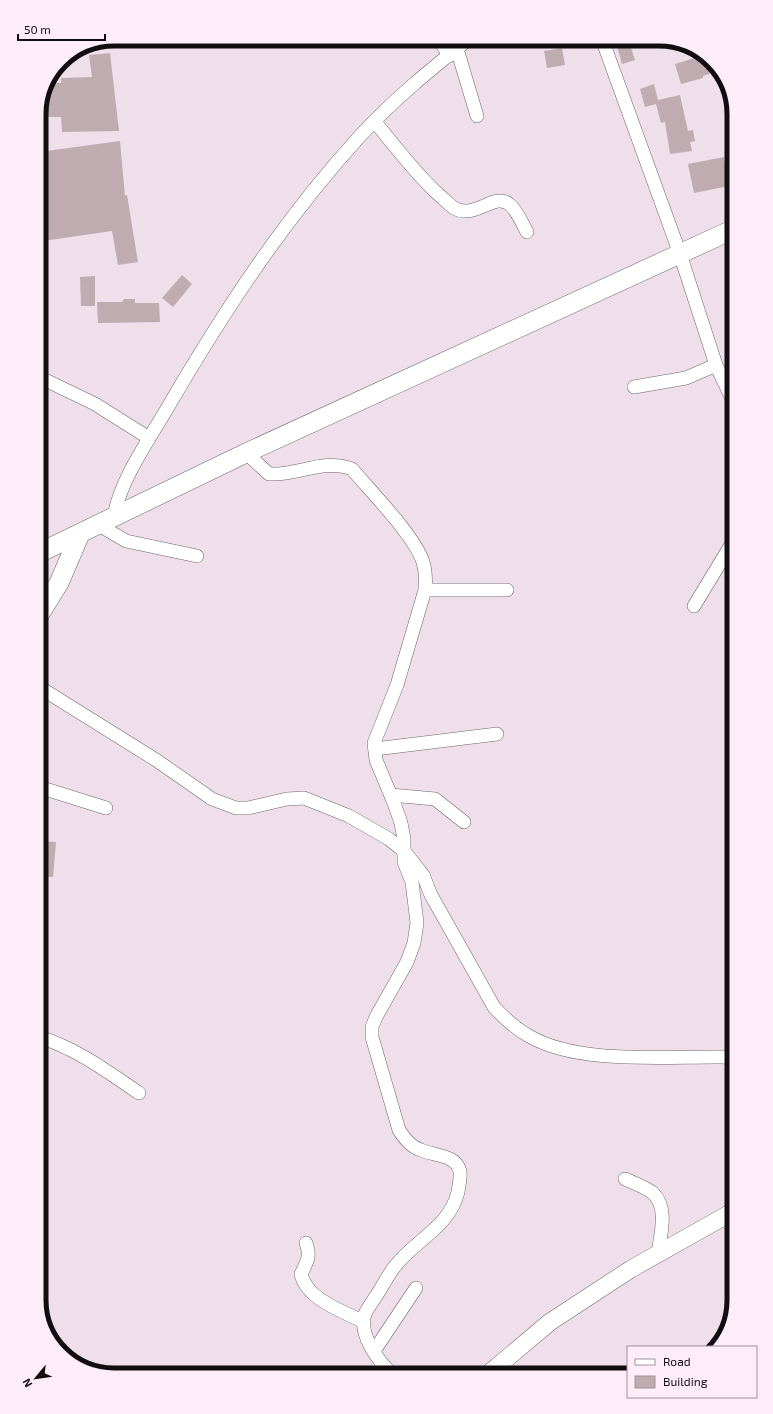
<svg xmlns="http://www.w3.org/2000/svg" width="773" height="1414" font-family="'Exo 2',sans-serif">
<rect width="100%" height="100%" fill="#efdfeb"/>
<g fill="#bfacb1">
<polygon points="615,39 628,39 635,60 622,64"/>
<polygon points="562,48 565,65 547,68 544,51"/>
<polygon points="110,53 119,131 62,132 61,117 43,117 43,101 51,83 61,83 61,78 92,77 89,55"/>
<polygon points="704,55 717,71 703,76 703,78 681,84 675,64"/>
<polygon points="654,84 658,100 680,95 688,131 693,130 695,141 690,142 692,151 670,154 665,122 661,123 656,104 645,107 640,89"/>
<polygon points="120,141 125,196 127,195 138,262 118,265 112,231 43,241 39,212 39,152"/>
<polygon points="724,157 729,186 694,193 688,164"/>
<polygon points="182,275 192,284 173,307 162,298"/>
<polygon points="95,276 95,306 81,306 80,277"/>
<polygon points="124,299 135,299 135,303 159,303 160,322 98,323 97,302 122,302"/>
<polygon points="39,841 56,842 53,877 39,876"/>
</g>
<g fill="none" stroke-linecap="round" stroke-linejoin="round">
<g stroke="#70636d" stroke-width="14">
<g id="minor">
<polyline points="439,39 449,56"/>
<polyline points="602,39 680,254 716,365 734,403"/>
<polyline points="457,49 477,116"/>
<path d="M375,122C395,146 414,172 438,194C443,198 448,204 454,208C475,220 494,192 509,204C517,210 522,223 527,232"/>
<polyline points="39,377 95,404 149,438"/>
<polyline points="634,387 686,378 716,365"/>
<path d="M246,453L269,474C297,476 324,458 352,469C372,493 414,535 423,562C426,572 426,580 425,590L397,685L374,743L376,760L394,803L401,823L404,839V862L412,882L417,923L414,943L407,962L376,1017L372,1027V1037L399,1130C405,1139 411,1147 421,1150C434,1156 455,1154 460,1171C461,1177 459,1185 458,1192C450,1226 417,1239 396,1265C389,1273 384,1284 378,1293C374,1300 368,1307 365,1314C358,1335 379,1362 393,1375"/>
<path d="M114,518C118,483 150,438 168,407C224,311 285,218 360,136C393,100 431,69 469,39"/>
<polyline points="99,525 126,541 197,556"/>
<polyline points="425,590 507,590"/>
<polyline points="694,606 734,540"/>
<path d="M39,687L156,760L212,799L236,808H248L287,799L304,798L349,816L389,839L405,852L423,875L431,895L494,1007C505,1019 516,1029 529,1036C578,1065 667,1056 723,1057L734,1058"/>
<polyline points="375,749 497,734"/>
<polyline points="39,787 106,808"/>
<polyline points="391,795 435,799 464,822"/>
<path d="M39,1037C76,1048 108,1072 139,1093"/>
<path d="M625,1179C634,1183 645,1187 653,1193C669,1208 660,1236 658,1254"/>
<path d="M306,1243C311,1256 307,1262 301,1274C307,1300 343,1311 364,1322"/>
<polyline points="374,1351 416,1288"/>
</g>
</g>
<g stroke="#70636d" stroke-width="18">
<polyline id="tertiary" points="487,1375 550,1322 631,1269 734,1211"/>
</g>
<g stroke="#70636d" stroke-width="20">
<g id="secondary">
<polyline points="39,553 246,453 734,229"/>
<polyline points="39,615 59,583 80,534"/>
</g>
</g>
<use href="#minor" stroke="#fff" stroke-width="13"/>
<use href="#tertiary" stroke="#fff" stroke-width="17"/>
<use href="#secondary" stroke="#fff" stroke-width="19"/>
</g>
<path d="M0 0H773V1414H0ZM114 46H659A68 68 0 0 1 727 114V1300A68 68 0 0 1 659 1368H114A68 68 0 0 1 46 1300V114A68 68 0 0 1 114 46Z" fill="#fcedf8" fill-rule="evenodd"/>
<path fill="none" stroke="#120d11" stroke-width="5" d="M114 46H659A68 68 0 0 1 727 114V1300A68 68 0 0 1 659 1368H114A68 68 0 0 1 46 1300V114A68 68 0 0 1 114 46Z"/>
<rect x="627" y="1346" width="130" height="52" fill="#fcedf8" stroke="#9e939c"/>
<rect x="635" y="1359" width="20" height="6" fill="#ffffff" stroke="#9e939c"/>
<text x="663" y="1366" font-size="12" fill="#120d11">Road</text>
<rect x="635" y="1376" width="20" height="12" fill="#bfacb1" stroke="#9e939c"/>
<text x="663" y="1386" font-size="12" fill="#120d11">Building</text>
<g transform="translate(36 1378) rotate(241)" stroke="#fcedf8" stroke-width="3" paint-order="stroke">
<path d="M0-3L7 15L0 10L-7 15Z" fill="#120d11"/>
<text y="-6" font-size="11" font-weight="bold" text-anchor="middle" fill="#120d11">N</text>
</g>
<path d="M18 34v6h87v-6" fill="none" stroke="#120d11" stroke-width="2"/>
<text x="24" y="34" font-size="12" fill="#120d11" stroke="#fcedf8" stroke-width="3" paint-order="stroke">50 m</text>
</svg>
